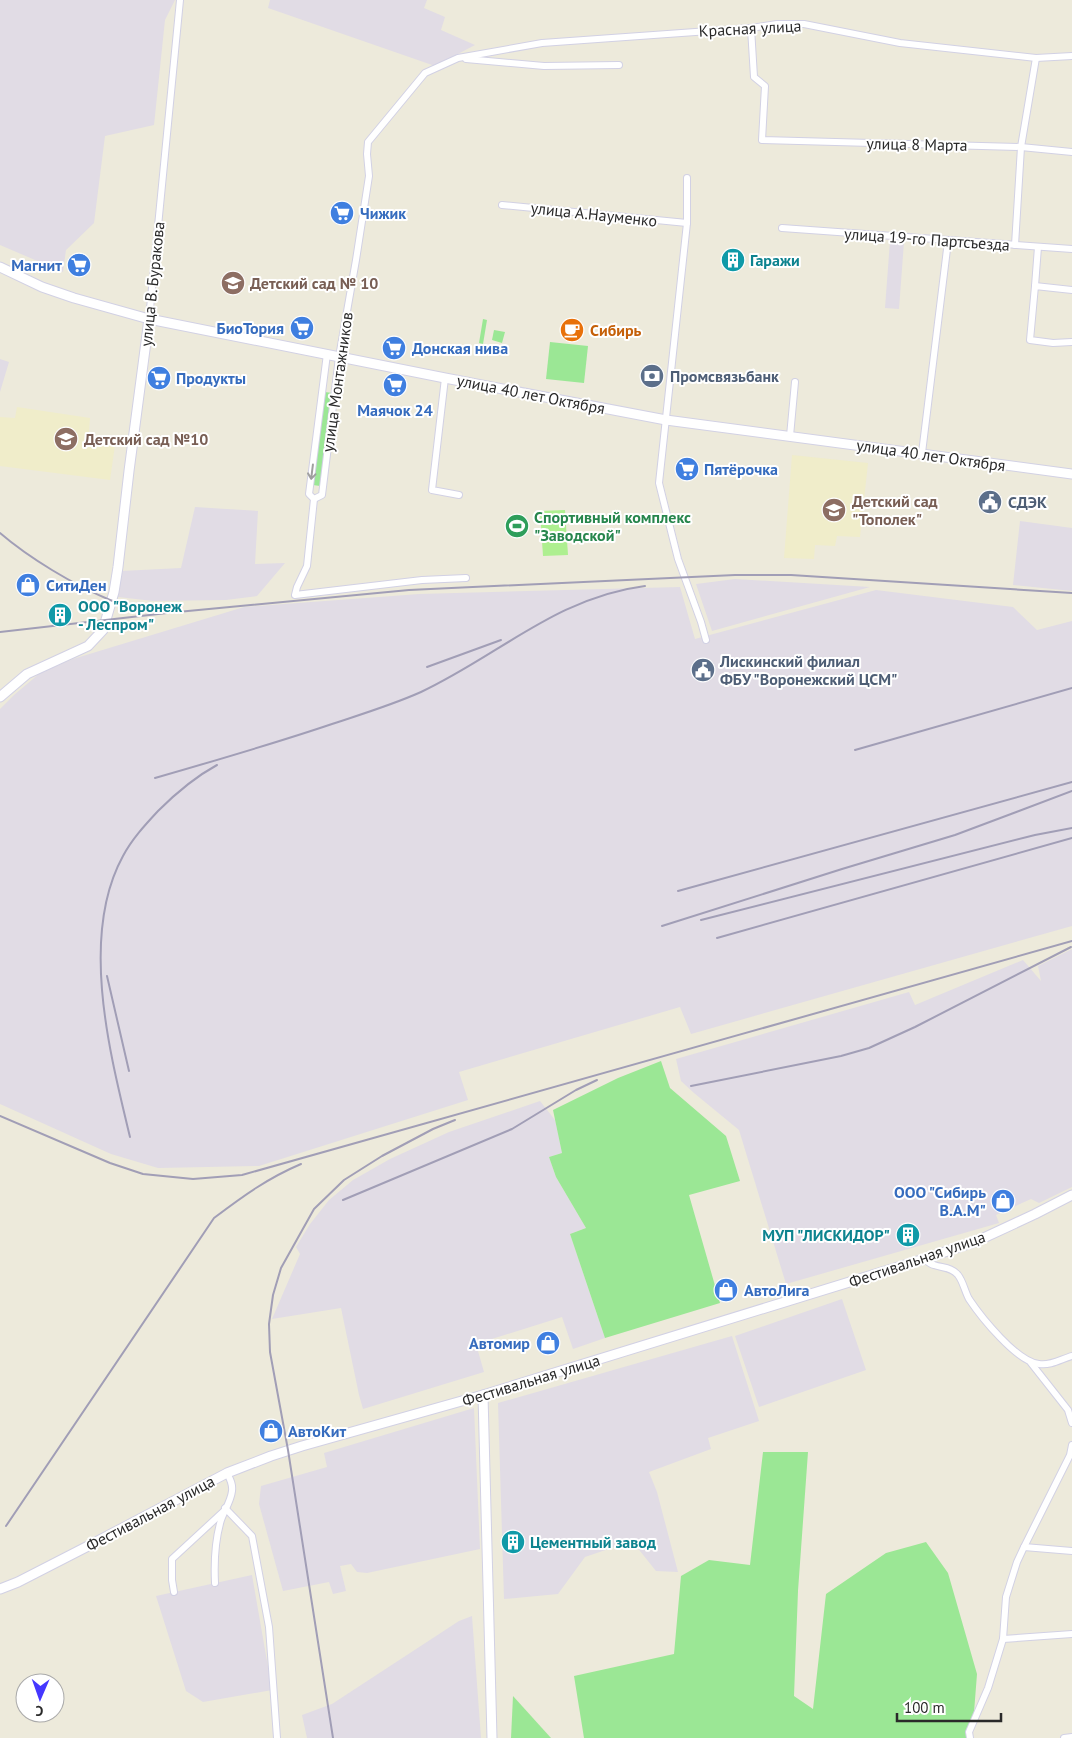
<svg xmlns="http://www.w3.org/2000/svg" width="1072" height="1738" font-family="'PT Sans',sans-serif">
<rect width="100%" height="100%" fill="#edeadb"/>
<g fill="#e1dce5">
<polygon points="0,0 175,0 165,20 154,125 105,136 94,223 66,250 63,272 0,245"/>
<polygon points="270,0 427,0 424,8 445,17 441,30 475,45 435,66 268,8"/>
<polygon points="890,241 904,242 899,309 885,308"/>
<polygon points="0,359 9,362 0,392"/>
<polygon points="195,507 258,511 255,564 285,563 257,596 226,600 153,601 118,597 121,571 181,568"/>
<polygon points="1020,521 1072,528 1072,591 1013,585"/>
<polygon points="735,579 870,587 712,631 696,584"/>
<polygon points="680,587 695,639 876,590 1013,607 1037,630 1072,621 1072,926 691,1034 680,1007 459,1072 468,1100 259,1166 158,1168 111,1154 0,1104 0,709 14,695 40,673 73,659 244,607 419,594"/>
<polygon points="1072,949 1072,1187 1039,1203 1031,1199 996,1215 999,1223 786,1284 739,1130 694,1093 681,1081 676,1059 909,992 915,1005 1023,960 1041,981 1038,966"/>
<polygon points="540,1101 555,1120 558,1133 562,1153 549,1157 556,1177 586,1228 570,1234 605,1338 573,1349 562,1317 476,1344 484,1372 363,1409 359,1395 341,1308 272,1319 300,1254 296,1247 310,1224 329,1200 353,1180 390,1159 449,1132"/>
<polygon points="842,1299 866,1370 759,1407 735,1336"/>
<polygon points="732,1336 759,1421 708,1438 711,1449 649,1472 657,1492 678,1572 656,1571 632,1541 585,1557 558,1594 504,1599 498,1403"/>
<polygon points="474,1408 480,1549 367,1573 357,1572 351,1564 340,1566 346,1591 333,1594 329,1582 283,1591 259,1504 261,1486 327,1467 324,1453"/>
<polygon points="252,1575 272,1690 203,1702 186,1691 156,1596"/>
<polygon points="472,1616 481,1738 307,1738 302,1715 332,1704 459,1621"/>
</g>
<g fill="#f0edca">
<polygon points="17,407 90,418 88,444 115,445 110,480 0,466 0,417 15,418"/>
<polygon points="792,455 868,463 860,537 837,536 835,546 815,545 814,559 784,558"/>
</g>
<g fill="#9be795">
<polygon points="483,319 487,320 483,344 479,343"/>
<polygon points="494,330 505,332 502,343 492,340"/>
<polygon points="550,342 588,346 584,383 546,379"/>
<polygon points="325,392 332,393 320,486 313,485"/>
<polygon points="661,1061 670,1088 726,1136 740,1181 689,1195 720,1303 605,1338 570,1234 586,1228 556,1177 549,1157 562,1153 553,1110 618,1078"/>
<polygon points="763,1452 808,1452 798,1591 794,1696 813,1709 826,1594 886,1553 926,1542 948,1573 977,1674 972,1738 584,1738 574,1676 674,1654 681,1576 709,1560 750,1565"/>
<polygon points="513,1696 551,1738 511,1738"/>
</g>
<polygon fill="#aeef90" points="565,510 568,555 543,556 540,511"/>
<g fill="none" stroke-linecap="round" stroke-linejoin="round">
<g stroke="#d2d1e4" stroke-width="8">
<g id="street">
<polyline points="751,28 754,77 765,86 762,140 1021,147 1072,152"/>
<polyline points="466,59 544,66 619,65"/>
<polyline points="687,178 687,223 659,483 678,559 701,622 706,640"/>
<polyline points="502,205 687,223"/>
<polyline points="782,228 1072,249"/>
<polyline points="1015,245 1021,147 1036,58"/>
<polyline points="1035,286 1038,247"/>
<polyline points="1072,290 1035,286 1030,340 1053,343 1072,342"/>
<polyline points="149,319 180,0"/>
<polyline points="445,378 432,490 459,495"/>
<polyline points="790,436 795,382"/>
<polyline points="922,453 948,241"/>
<polyline points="314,499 322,495 339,357 356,260 369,176 367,154 368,142 425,73 458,58 542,43 751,28 777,24 804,24 900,43 1036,58 1072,56"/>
<polyline points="314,499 307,566 297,587 295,595 422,580 466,578"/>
<polyline points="314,499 309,494 327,354"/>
<path d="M924,1259C927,1261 930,1264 934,1265C942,1268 952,1267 958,1275C963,1281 965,1292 969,1299C981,1317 1017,1362 1039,1364C1051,1366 1061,1359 1072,1356"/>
<polyline points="1031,1363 1068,1410 1072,1423"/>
<polyline points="225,1508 252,1536 269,1627 277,1738"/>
<polyline points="1024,1547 1070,1455 1072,1445"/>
<path d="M215,1583C214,1562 215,1540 221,1520C224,1511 231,1501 232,1491C233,1484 230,1479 227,1473"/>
<polyline points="174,1592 172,1580 172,1559 224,1511"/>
<polyline points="1003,1639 1072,1634"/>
<polyline points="970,1738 969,1732 988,1688 1003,1639 1006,1597 1017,1562 1024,1547 1072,1551"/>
<polyline points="1064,1738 1072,1737"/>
</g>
</g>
<g stroke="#d2d1e4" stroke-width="11">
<g id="secondary">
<polyline points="0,267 42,287 74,298 149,319 445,378 666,420 1072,474"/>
<polyline points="0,697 27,674 88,646 103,630 114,592 118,567 129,471 149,319"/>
<polyline points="483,1395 492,1738"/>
<polyline points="0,1589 18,1582 94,1543 227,1473 271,1456 302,1446 483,1395 924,1259 977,1241 1035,1214 1072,1195"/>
</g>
</g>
<use href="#street" stroke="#fff" stroke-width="6"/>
<use href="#secondary" stroke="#fff" stroke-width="9"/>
<g stroke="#a19eb6" stroke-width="2">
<path d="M0,533C29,558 74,585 110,600C125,606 143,608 159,612"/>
<polyline points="0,632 167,613 409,590 735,575 791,575 1072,593"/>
<polyline points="427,667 501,640"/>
<polyline points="855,750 1072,688"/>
<path d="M155,778C214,761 273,744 332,724C362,714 392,705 421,692C498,656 557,597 645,586"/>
<polyline points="678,891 1072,782"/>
<polyline points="701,920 1035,835 1072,828"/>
<polyline points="662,926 842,869 955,835 1072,791"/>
<polyline points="717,938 1072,838"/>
<polyline points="107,976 129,1071"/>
<polyline points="691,1086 841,1056 869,1048 915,1027 1071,947"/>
<polyline points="0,1116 110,1163 143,1174 193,1179 242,1175 1072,941"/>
<path d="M130,1137C110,1054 79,936 123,856C132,839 145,825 158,811C176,793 195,777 217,765"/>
<polyline points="343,1200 512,1129 576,1090 597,1080"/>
<path d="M6,1526L214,1218C243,1196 268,1178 301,1164"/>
<polyline points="333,1738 288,1450 270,1352 269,1324 273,1295 281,1268 314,1209 344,1180 382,1156 433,1129 455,1120"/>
</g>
</g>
<defs><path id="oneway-shaft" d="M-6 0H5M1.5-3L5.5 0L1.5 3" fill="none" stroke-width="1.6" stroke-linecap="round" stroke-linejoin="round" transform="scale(1.25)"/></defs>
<use stroke="#9f9f9f" href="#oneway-shaft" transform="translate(312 472) rotate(97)"/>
<defs>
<g id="supermarket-disc" transform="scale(1.25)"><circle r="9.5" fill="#3f7fe0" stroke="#fff"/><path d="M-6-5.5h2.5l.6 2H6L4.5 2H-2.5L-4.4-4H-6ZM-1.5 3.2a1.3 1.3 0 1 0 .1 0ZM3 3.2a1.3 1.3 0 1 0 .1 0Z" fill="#fff"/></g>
<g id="building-disc" transform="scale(1.25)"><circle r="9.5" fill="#0f9aa8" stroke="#fff"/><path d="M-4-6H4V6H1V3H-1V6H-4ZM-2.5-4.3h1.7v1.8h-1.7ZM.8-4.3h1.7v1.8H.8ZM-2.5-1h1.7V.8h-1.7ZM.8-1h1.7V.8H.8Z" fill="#fff"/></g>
<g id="school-disc" transform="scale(1.25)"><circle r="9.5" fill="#8d6e63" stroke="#fff"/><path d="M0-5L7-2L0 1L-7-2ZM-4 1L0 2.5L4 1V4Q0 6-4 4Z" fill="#fff"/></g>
<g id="cafe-disc" transform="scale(1.25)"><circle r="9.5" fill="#e8710a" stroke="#fff"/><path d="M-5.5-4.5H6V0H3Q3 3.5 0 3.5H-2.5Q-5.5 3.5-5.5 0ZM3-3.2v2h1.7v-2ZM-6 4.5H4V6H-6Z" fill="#fff"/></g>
<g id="bank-disc" transform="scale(1.25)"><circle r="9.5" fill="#5c6f8a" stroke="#fff"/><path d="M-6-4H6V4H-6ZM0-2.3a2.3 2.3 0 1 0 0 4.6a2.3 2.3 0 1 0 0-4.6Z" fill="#fff"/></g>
<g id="civic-disc" transform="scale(1.25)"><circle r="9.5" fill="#5c6f8a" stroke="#fff"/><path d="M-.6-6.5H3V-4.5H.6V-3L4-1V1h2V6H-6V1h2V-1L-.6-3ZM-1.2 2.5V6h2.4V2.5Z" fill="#fff"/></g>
<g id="stadium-disc" transform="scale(1.25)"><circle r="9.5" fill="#2e9e5b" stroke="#fff"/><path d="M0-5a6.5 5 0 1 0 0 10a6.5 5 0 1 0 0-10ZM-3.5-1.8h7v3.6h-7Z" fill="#fff"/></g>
<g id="shop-disc" transform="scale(1.25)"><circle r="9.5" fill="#3f7fe0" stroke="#fff"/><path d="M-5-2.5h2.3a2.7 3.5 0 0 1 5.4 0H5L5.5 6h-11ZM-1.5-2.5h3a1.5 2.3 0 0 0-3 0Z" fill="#fff"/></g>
</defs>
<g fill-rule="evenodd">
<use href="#supermarket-disc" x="342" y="213"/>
<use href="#building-disc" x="733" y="260"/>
<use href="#supermarket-disc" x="79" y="265"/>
<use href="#school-disc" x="233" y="283"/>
<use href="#supermarket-disc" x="302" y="328"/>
<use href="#cafe-disc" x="572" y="330"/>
<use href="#supermarket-disc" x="394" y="348"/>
<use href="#bank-disc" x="652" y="376"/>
<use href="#supermarket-disc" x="159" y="378"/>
<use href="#supermarket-disc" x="395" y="385"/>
<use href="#school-disc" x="66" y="439"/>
<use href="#supermarket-disc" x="687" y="469"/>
<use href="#civic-disc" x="990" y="502"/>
<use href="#school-disc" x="834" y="510"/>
<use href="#stadium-disc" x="517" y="526"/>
<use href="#shop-disc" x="28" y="585"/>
<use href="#building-disc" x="60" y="615"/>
<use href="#civic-disc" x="703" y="670"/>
<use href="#shop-disc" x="1003" y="1201"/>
<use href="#building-disc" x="908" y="1235"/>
<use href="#shop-disc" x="726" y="1290"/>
<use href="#shop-disc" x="548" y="1343"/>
<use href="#shop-disc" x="271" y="1431"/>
<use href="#building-disc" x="513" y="1542"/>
</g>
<g text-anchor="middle" stroke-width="4" stroke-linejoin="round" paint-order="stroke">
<g font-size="16" fill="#2a2a2a" stroke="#fff">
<text transform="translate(750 28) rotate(-3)" y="6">Красная улица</text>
<text transform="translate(917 144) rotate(1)" y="6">улица 8 Марта</text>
<text transform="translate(594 214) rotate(6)" y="6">улица А.Науменко</text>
<text transform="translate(927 239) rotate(4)" y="6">улица 19-го Партсъезда</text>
<text transform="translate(152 284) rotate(-84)" y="6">улица В. Буракова</text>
<text transform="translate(337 382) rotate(-82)" y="6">улица Монтажников</text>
<text transform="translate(531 394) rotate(11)" y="6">улица 40 лет Октября</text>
<text transform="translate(931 455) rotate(8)" y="6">улица 40 лет Октября</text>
<text transform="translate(917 1259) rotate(-19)" y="6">Фестивальная улица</text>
<text transform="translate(531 1380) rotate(-17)" y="6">Фестивальная улица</text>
<text transform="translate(150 1513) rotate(-28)" y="6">Фестивальная улица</text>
</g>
<g font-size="16" font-weight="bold" fill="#366cbe" stroke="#fff" text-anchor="start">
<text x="360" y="219">Чижик</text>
<text x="62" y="271" text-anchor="end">Магнит</text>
<text x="284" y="334" text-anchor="end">БиоТория</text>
<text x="412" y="354">Донская нива</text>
<text x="176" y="384">Продукты</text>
<text x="395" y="416" text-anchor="middle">Маячок 24</text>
<text x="704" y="475">Пятёрочка</text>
<text x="46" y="591">СитиДен</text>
<text x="986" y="1198" text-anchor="end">ООО "Сибирь<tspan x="986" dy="18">В.А.М"</tspan></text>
<text x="744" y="1296">АвтоЛига</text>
<text x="530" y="1349" text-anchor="end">Автомир</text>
<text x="288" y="1437">АвтоКит</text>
</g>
<g font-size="16" font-weight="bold" fill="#0d838f" stroke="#fff" text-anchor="start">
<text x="750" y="266">Гаражи</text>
<text x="78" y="612">ООО "Воронеж<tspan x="78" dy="18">- Леспром"</tspan></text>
<text x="890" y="1241" text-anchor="end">МУП "ЛИСКИДОР"</text>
<text x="530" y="1548">Цементный завод</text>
</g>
<g font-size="16" font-weight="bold" fill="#785e54" stroke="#fff" text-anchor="start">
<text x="250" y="289">Детский сад № 10</text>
<text x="84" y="445">Детский сад №10</text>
<text x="852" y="507">Детский сад<tspan x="852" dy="18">"Тополек"</tspan></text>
</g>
<g font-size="16" font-weight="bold" fill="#c56008" stroke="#fff" text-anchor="start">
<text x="590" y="336">Сибирь</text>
</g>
<g font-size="16" font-weight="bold" fill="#4e5e75" stroke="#fff" text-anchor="start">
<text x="670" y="382">Промсвязьбанк</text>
<text x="1008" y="508">СДЭК</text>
<text x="720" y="667">Лискинский филиал<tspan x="720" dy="18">ФБУ "Воронежский ЦСМ"</tspan></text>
</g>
<g font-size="16" font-weight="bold" fill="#27864d" stroke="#fff" text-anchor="start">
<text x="534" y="523">Спортивный комплекс<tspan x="534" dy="18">"Заводской"</tspan></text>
</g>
</g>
<g transform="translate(40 1698) rotate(182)"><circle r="24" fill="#ffffff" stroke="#aaaaaa"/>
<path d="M0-4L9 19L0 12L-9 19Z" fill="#4537ff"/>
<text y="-8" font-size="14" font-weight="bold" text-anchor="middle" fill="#2a2a2a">С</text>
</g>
<path d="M897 1713v8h104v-8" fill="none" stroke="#2a2a2a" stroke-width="2.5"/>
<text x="904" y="1713" font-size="15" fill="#2a2a2a" stroke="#ffffff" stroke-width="4" paint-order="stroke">100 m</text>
</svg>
